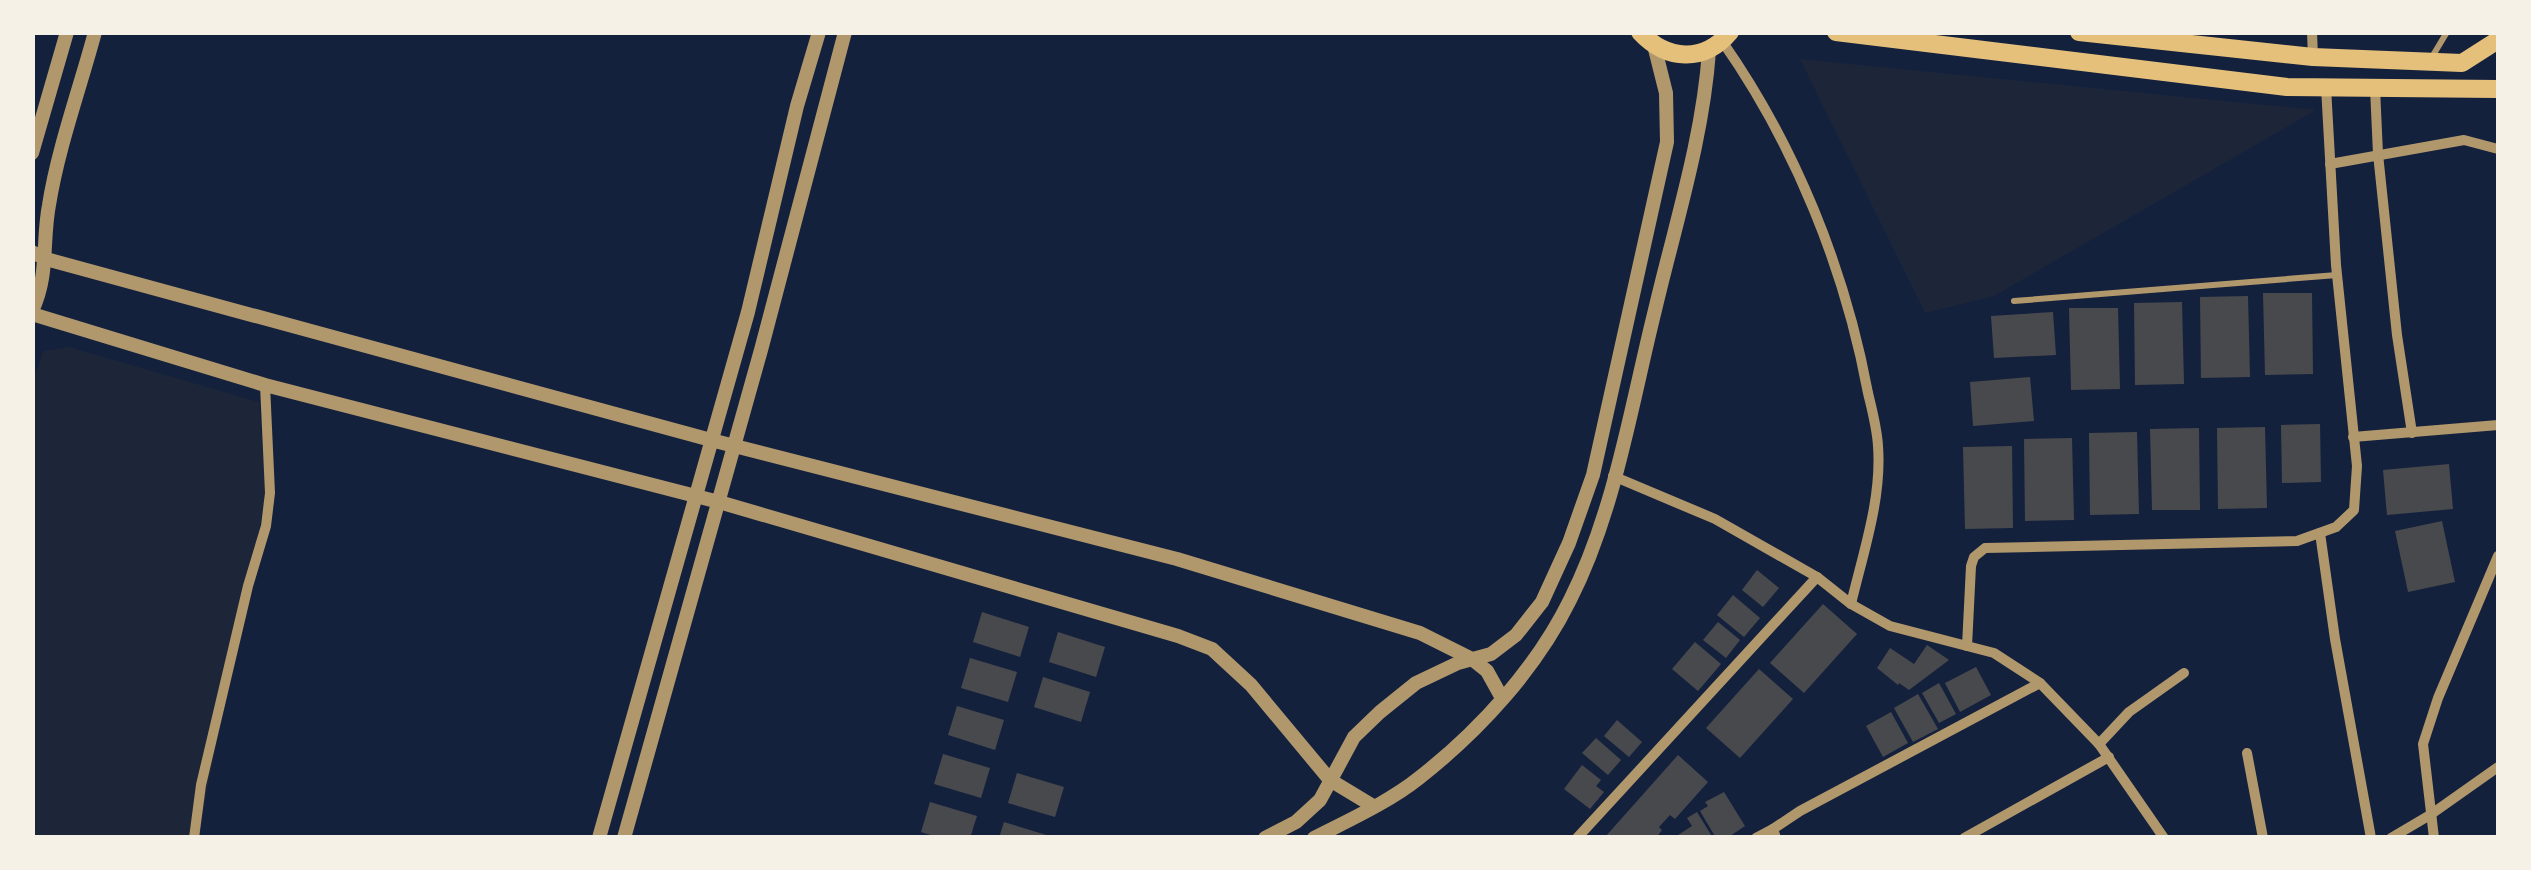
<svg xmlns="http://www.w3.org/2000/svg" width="2531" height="870" font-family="Poppins,sans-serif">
<rect width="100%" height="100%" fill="#14213d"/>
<g fill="#1d2539">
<polygon points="1800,59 2316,110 1994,296 1925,313"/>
<polygon points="69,347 259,402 266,495 198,837 33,838 33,382 43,351"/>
</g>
<g fill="#48494c">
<polygon points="2263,293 2312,293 2313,374 2265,375"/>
<polygon points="2248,296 2250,377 2201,378 2200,297"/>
<polygon points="2182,302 2184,384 2135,385 2134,303"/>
<polygon points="2069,308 2118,308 2120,389 2071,390"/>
<polygon points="2053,312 2056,355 1994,358 1991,316"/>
<polygon points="2030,377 2034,421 1973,426 1970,382"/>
<polygon points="2320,424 2321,482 2282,483 2281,425"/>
<polygon points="2265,427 2267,508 2218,509 2217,428"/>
<polygon points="2199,428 2200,510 2152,510 2150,429"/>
<polygon points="2137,432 2139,514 2090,515 2089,433"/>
<polygon points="2072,438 2074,520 2025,521 2024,439"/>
<polygon points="2012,446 2013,528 1965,529 1963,447"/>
<polygon points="2449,464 2453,509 2387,515 2383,470"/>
<polygon points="2442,521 2455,582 2408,592 2395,531"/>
<polygon points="1757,570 1779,588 1763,607 1742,590"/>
<polygon points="1733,595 1760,618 1744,637 1717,615"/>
<polygon points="1823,604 1857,634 1804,693 1770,663"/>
<polygon points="982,612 1029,627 1020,657 973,642"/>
<polygon points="1718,622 1740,640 1726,658 1703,640"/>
<polygon points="1058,632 1105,647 1096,677 1049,662"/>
<polygon points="1695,642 1721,664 1698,691 1672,669"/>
<polygon points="1927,645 1949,660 1909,690 1899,683 1898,685 1877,668 1890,648 1914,664"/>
<polygon points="970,658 1017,672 1008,702 961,688"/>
<polygon points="1976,667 1991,695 1960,712 1945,683"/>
<polygon points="1759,669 1793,699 1740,758 1706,728"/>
<polygon points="1043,677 1090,692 1081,722 1034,707"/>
<polygon points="1939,683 1956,714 1939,723 1922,693"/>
<polygon points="1918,694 1938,729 1913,742 1894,708"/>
<polygon points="957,706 1004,720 995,750 948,735"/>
<polygon points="1891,712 1908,743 1883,757 1866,726"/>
<polygon points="1617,720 1642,742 1629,757 1604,736"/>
<polygon points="1596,738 1621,760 1608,775 1582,753"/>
<polygon points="943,754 990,768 981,798 934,784"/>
<polygon points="1678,755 1708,782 1675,819 1670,815 1659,827 1662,830 1656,838 1608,838 1606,836"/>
<polygon points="1582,765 1601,780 1596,786 1604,792 1590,809 1564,789"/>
<polygon points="1017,773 1064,787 1055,817 1008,803"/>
<polygon points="1724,792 1745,826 1727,838 1716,838 1700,811 1708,806 1705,802"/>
<polygon points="930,802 977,816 970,838 940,838 921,832"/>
<polygon points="1697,812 1713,838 1679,838 1678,835 1692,826 1687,818"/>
<polygon points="1004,822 1053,837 1053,838 999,838"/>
</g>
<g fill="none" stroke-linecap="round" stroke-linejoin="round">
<g stroke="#b1986c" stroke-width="6">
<polyline points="2432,57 2447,32"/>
<polyline points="2014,301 2337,275"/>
</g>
<g stroke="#b1986c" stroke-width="10">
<polyline points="2312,32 2313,57"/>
<path d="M1722,41C1795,145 1845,269 1868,393C1872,410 1877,428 1878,446C1882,499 1863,553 1851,604"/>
<polyline points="2375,88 2378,154 2397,335 2412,433"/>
<polyline points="2330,164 2464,140 2498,149"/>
<polyline points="2353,437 2498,425"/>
<polyline points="1613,476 1715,519 1817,577 1851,604 1890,626 1994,653 2040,683 2099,744 2164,838"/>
<polyline points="2320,533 2335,639 2371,838"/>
<polyline points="1967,646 1971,566 1974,557 1985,548 2297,541 2336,527 2354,510 2357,466 2336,265 2326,87"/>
<polyline points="2099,744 2129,712 2184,673"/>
<polyline points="2247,753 2263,838"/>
<polyline points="194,838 201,785 248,586 266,526 270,493 265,385"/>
<polyline points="1577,838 1817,577"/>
<polyline points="1756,838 1773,829"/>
<polyline points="1776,838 1773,829 1800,811 2040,683"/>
<polyline points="1964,838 2109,757"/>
<polyline points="2391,838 2430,815 2498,767"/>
<polyline points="2434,838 2423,744 2438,698 2498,556"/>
</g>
<g stroke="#b1986c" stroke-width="14">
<polyline points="32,153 67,32"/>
<polyline points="32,252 46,259 711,440 1177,559 1420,633 1472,659 1487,671 1502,698"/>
<path d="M32,311C49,276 42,241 49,205C58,148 80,88 95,32"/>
<polyline points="32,314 265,385 719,502 1178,636 1212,649 1251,685 1330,780 1373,806"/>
<polyline points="599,838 748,312 797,106 819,32"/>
<polyline points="624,838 761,350 845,32"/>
<polyline points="1265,838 1296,822 1320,800 1354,737 1380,712 1416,683 1458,663 1491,654 1516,635 1542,602 1569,543 1593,475 1667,142 1666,93 1654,45"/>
<path d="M1314,838C1349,820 1389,802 1419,778C1479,731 1536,669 1570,600C1615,511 1631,406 1655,310C1675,225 1703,138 1709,51"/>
</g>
<g stroke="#e5c07b" stroke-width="18">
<path d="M1640,32C1667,61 1704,63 1730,32"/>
<polyline points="1836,32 2287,87 2498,89"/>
<polyline points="2079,32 2313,57 2462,63 2498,40"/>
</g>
</g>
<rect width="2531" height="870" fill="none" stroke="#f6f1e7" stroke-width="70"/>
</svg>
